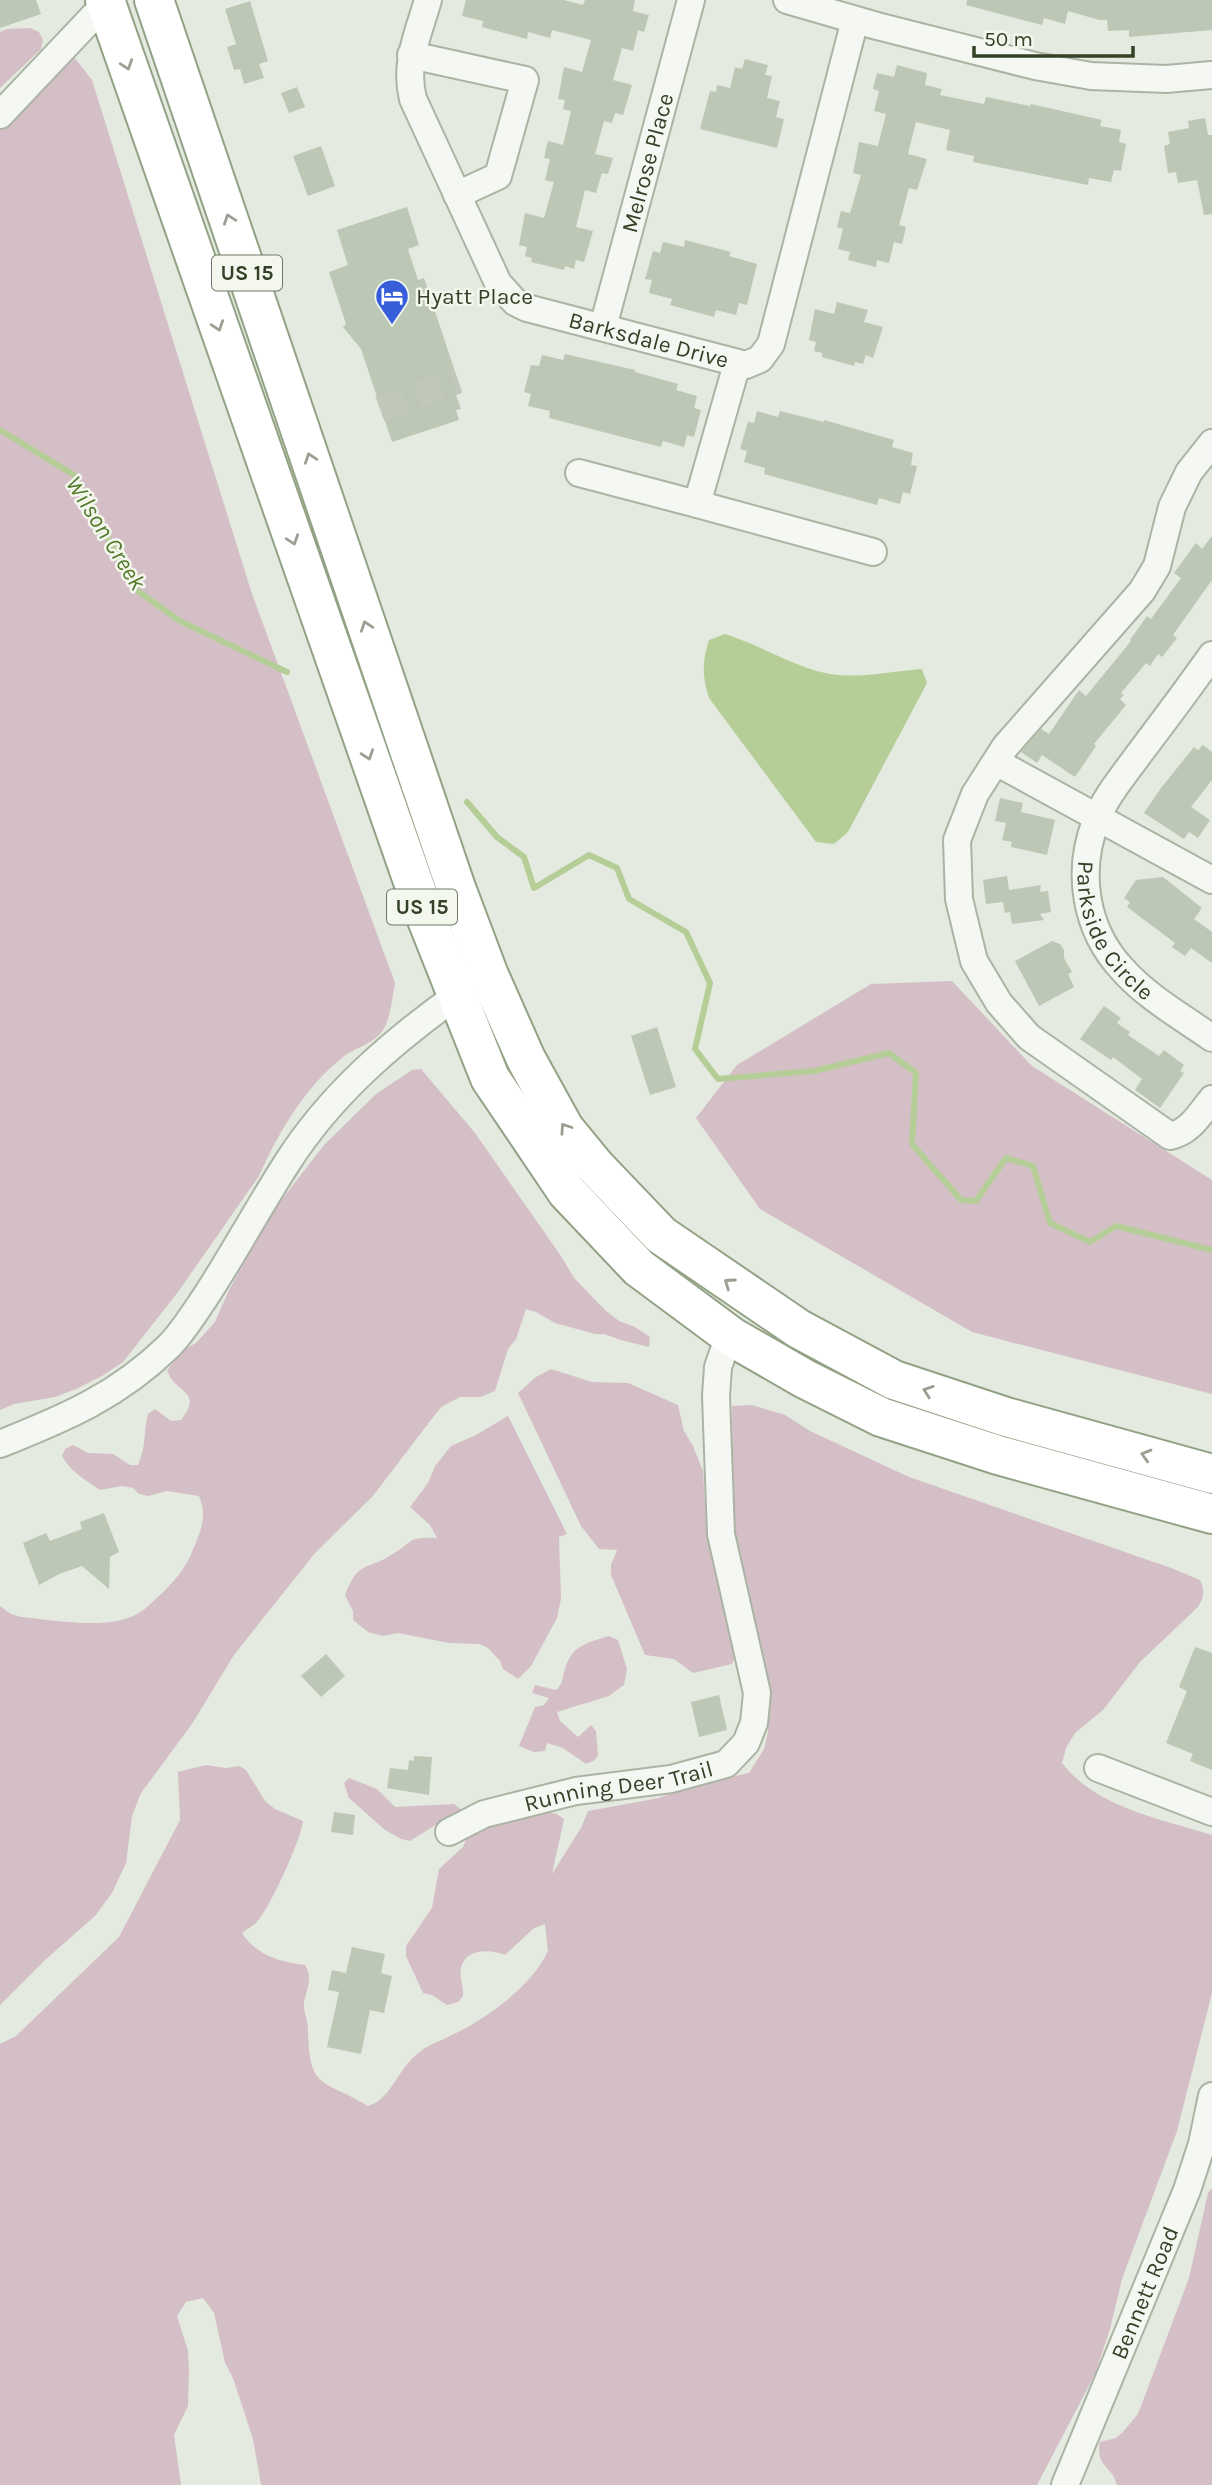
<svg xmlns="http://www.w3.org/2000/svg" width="1212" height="2485" font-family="Karla,sans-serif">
<rect width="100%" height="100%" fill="#e4eadf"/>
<g fill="#d4bfc6">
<polygon points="30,28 39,32 43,40 41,49 0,88 0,32 7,29"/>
<path d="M74,57L92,80L251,591L395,983C392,997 391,1018 383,1030C375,1043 355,1048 343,1057C306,1086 278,1133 259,1176L178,1292L123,1362L102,1376L76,1389L55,1397L14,1404L0,1410V129Z"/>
<polygon points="952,981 1032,1066 1212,1180 1212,1394 972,1332 760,1209 696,1118 737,1065 871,984"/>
<path d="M421,1069L475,1133L561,1256L574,1278L605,1310L619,1321L635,1327L650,1337L649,1347L621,1340L604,1334H595L555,1323L536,1312L526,1309L516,1339L508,1349L495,1391L480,1397H460L441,1407L372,1497L315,1553L234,1655L192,1724L141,1793L132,1816L126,1863L112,1893L95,1916L44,1961L0,2005V1606L11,1614L21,1617C55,1620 109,1631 139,1613C147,1608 153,1601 160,1595C173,1583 185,1569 192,1552C200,1533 208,1516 199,1496L167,1491L148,1496L139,1494L133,1488L122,1486L100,1490C85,1480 70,1471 62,1456L65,1449L73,1445L88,1453L113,1454L130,1465H138C147,1444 143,1434 148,1414L155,1409L171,1421L181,1420C204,1390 175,1394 167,1370L185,1349L196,1343L215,1322L228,1292L269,1216L324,1145L376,1094L412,1070Z"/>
<polygon points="551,1369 592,1382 628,1383 678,1405 684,1431 693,1446 703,1471 706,1521 733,1642 735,1658 732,1664 693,1673 674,1659 645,1655 611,1575 611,1565 617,1550 599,1549 581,1526 518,1393 536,1377"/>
<path d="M752,1405L785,1415L810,1431L909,1477L1171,1568L1200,1580C1205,1591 1204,1597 1198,1607L1140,1662L1103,1710L1075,1733L1066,1748L1062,1763C1097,1808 1161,1819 1212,1835V1993L1177,2131L1122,2279L1110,2329L1095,2374L1037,2485H261L253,2439L233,2378L225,2363L214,2313L203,2298L186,2302L177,2316L188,2351L189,2370L188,2406L174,2435L181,2485H0V2044L16,2036L119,1937L180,1820L178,1772L206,1765L226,1768L239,1766L246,1770L265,1801L275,1809L303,1821C301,1840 269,1910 256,1923C252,1926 246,1930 242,1933C256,1955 280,1962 305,1965C313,1978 307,1988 304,2002C303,2012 308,2019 308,2029C309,2091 322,2078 368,2106C390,2100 398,2070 415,2056C426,2045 439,2042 452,2035C486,2019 532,1986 548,1951L545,1924L534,1928L505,1955C491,1949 465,1948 461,1968C459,1977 464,1987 463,1996L458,2002L447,2005L432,1995L423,1993L406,1956V1946L432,1908L439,1869L463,1847L469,1832L529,1809L557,1814L564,1819L552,1874L581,1828L588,1811L659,1798L697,1784L749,1773L764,1749L768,1732L767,1723L733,1546L732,1406Z"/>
<path d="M508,1416L567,1534L559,1537L561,1599L557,1618L531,1666L518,1679L503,1669L500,1661L488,1648L480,1644L449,1643L398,1633L383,1636L368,1632L353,1620V1611L345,1595C359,1559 367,1571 393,1554C415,1540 408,1537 437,1538L430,1525L410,1507L428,1483L435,1466L451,1446L476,1435Z"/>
<path d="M609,1636L618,1640L627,1669L624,1685L609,1696L557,1712L560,1721L578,1737L591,1725L596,1731L598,1756L593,1761L586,1764L563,1748L547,1743L545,1751L534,1752L519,1746L535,1707L544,1705L549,1698L532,1693L535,1685L556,1690C563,1684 562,1678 565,1669C572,1645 587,1643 609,1636Z"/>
<polygon points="349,1778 377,1789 395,1807 454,1804 462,1810 459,1818 442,1821 410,1841 401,1839 385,1830 349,1798 344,1783"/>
<path d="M1212,2188V2485H1117C1112,2465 1095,2467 1100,2442L1116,2438L1122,2433L1138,2414L1189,2278L1208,2193Z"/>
</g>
<path fill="#b5cd96" d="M725,634C760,645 790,665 825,673C856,680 891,671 922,669L927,683L848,832L834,844L816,842L709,698C702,676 702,661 709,640Z"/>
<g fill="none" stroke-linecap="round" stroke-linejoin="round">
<g stroke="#b5cd96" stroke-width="6">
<polyline points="0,430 74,475 135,589 180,621 287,672"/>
<polyline points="467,802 497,837 524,857 534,888 589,855 617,868 629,899 686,932 710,983 695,1049 718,1079 814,1071 889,1053 916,1073 912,1144 961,1200 976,1201 1006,1158 1033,1166 1050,1223 1090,1242 1116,1226 1212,1250"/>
</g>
</g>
<g fill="#bdc7b5">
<polygon points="0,0 36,0 41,14 0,28"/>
<polygon points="466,0 564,0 583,5 585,0 635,0 633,11 649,15 644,32 638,30 633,51 622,48 613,80 632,85 623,115 615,113 612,123 604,121 595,154 613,158 608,174 602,173 596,193 585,190 576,227 593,231 584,262 576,260 574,269 565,266 564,270 531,262 532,258 525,256 527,247 519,245 525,213 544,218 554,182 545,180 550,159 544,158 548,141 563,145 571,111 563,109 565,100 558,99 564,67 582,72 591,40 552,30 550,38 528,32 527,39 482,27 483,21 462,16"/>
<polygon points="967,0 1212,0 1212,30 1129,37 1129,30 1108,31 1107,20 1099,20 1068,11 1065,24 1044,18 1042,25 966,5"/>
<polygon points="250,1 268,61 259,64 264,78 244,84 240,69 234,70 227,47 236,44 225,9"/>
<polygon points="745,59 768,65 765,75 772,76 767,98 780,101 776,117 784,119 777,148 700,129 710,91 716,92 717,85 730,88 735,67 742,69"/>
<polygon points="897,65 927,73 925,85 942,89 940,95 984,104 986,97 1030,106 1031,104 1102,120 1100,126 1121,130 1119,142 1126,144 1121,171 1114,170 1111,182 1089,178 1088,185 973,162 974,156 946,150 950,130 916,122 908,154 927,159 917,190 909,188 899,225 906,227 902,244 894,242 889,263 877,260 876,267 848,260 850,252 838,249 843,229 837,227 841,211 850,213 861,175 853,173 859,142 878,146 886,114 874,111 879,91 873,89 877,73 894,77"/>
<polygon points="297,87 305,107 289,113 281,93"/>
<polygon points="1205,118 1208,135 1212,135 1212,214 1204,215 1197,180 1178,183 1176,172 1168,173 1164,146 1170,144 1168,132 1189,128 1188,121"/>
<polygon points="321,146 335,186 308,196 293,156"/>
<polygon points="407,207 419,245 408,249 418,280 424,278 462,393 456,395 461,409 456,410 459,420 392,442 361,349 343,327 346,324 329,272 348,265 337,230"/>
<polygon points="685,240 731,252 729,256 757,264 747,305 739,303 736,315 716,310 714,317 670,305 672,299 649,293 652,280 645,279 653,251 660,253 663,242 684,247"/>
<polygon points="837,302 868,310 864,322 883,327 873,358 866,355 863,364 855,362 854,366 822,357 822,353 814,351 816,342 809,340 815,309 834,314"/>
<polygon points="565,354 635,370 635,372 678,384 676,390 697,396 694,408 701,410 694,437 687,435 684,447 663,441 661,447 549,418 550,411 528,406 531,394 524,392 531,365 539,366 542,355 563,360"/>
<polygon points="757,411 778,417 780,411 824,422 824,420 894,440 892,447 913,453 911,465 917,466 910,494 903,492 900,504 879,498 877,505 764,474 765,468 744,462 747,451 740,449 748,422 754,423"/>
<polygon points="1212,536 1212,580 1173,635 1177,638 1162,657 1158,654 1150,666 1146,663 1121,693 1124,695 1120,699 1126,705 1094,744 1096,746 1075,777 1042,755 1037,763 1021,752 1041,729 1049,734 1079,690 1086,696 1131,641 1130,640 1147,616 1151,619 1181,578 1174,573 1196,543 1202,549"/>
<polygon points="1203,745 1212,752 1212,780 1191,807 1210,820 1198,838 1189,832 1184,839 1144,813 1161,788 1194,747 1198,750"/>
<polygon points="1000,798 1023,803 1021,812 1055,820 1047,855 1011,847 1012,842 1002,840 1006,823 995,821"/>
<polygon points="1007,876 1009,890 1041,885 1040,892 1048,891 1051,912 1040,914 1044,920 1012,924 1010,912 1005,913 1003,902 986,904 983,880"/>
<polygon points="1163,877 1202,908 1194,919 1212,932 1212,963 1191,948 1185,956 1172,947 1175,943 1127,907 1130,902 1124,898 1136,880"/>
<polygon points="1052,941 1060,944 1064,950 1064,958 1072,972 1068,974 1074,987 1039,1006 1015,961"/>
<polygon points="1104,1006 1121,1018 1117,1023 1130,1032 1128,1035 1159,1056 1164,1050 1184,1065 1180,1071 1184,1073 1160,1108 1135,1090 1142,1079 1113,1057 1111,1060 1080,1039"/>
<polygon points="657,1027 676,1087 650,1095 631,1036"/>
<polygon points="104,1513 119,1552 110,1557 109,1589 82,1566 59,1574 39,1585 23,1543 46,1533 50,1541 82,1529 80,1522"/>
<polygon points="1195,1647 1212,1653 1212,1770 1190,1761 1193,1754 1166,1743 1187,1691 1179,1687"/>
<polygon points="326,1654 345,1676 321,1697 301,1676"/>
<polygon points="719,1695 727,1730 699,1737 691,1702"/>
<polygon points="414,1756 432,1757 429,1795 387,1788 390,1768 408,1770 409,1760 414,1761"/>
<polygon points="334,1812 355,1815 353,1835 331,1832"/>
<polygon points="352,1947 385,1954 381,1973 392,1976 384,2013 370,2010 361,2054 327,2047 339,1992 328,1990 332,1970 346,1973"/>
</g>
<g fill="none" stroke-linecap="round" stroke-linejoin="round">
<polyline stroke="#c1c8ba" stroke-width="26" stroke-dasharray="26 13" stroke-linecap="butt" points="380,409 458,380"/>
<g stroke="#abb4a4" stroke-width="30">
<g id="minor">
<path id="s1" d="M428,0C418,35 404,63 413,99L498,283L515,302L527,308L746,365L760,359L771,344L855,20"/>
<polyline points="787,0 877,26 1035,66 1091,76 1166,79 1212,75"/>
<polyline points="411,55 525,80 498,176 457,195"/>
<polyline points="0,115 106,3"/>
<path id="s2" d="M603,327L691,0"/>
<polyline points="737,364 697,504 873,552"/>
<path d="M1212,443L1189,472L1172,507L1157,566L1142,591L1005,747L975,794L957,840L959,899L974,961L999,1003L1029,1037L1170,1136C1190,1132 1200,1114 1212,1099"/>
<polyline points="579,473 697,504"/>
<path id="s3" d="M1212,655C1188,689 1164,721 1139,754C1124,775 1105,797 1096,821C1076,872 1085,930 1123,970C1147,997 1182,1017 1212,1038"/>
<polyline points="996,762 1212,880"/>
<path d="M0,1444C65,1418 118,1396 169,1346C182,1333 193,1315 204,1299C233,1255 258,1208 287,1163C330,1095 392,1042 456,996"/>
<polyline points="1098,1768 1212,1812"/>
<path id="s4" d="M449,1832L484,1814L576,1791L671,1779L726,1764L746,1743L754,1723L757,1693L721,1534L716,1396L718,1367L725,1347L732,1337"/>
<path id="s5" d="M1065,2485L1187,2190L1202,2144L1212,2096"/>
</g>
</g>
<g stroke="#92a285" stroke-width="42">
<g id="highway">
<polyline points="105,0 422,907 490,1078 567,1192 639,1268 732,1337 805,1379 881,1417 998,1455 1212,1514"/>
<polyline points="154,0 456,888 488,973 526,1059 564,1128 596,1167 661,1235 799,1329 894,1380 1006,1417 1212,1474"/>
</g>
</g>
<use href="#minor" stroke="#f4f7f2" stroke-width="26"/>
<use href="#highway" stroke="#fff" stroke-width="38"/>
</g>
<defs><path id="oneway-chevron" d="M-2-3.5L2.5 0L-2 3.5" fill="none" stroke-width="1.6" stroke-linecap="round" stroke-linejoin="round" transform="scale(1.75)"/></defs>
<g stroke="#99a092">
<use href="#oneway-chevron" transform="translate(127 65) rotate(71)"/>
<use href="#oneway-chevron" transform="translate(229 219) rotate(-109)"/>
<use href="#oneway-chevron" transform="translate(218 326) rotate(71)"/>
<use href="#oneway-chevron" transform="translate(310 458) rotate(-109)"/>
<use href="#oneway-chevron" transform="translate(293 540) rotate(71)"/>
<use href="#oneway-chevron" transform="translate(366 626) rotate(-109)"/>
<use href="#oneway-chevron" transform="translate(368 755) rotate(71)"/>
<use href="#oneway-chevron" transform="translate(565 1128) rotate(-124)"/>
<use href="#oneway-chevron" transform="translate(729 1283) rotate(-145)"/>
<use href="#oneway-chevron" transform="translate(928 1391) rotate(-161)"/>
<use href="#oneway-chevron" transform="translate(1146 1455) rotate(-164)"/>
</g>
<defs>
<g id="hotel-pin" transform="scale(1.75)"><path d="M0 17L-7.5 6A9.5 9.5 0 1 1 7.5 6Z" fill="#385dda" stroke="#f3f7ee"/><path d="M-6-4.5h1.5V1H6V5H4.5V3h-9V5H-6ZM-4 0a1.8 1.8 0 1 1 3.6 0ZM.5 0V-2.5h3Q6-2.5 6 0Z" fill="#fff"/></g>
</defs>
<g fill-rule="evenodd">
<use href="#hotel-pin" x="392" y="296"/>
</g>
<g text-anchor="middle" stroke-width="5" stroke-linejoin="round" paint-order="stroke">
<g fill="#f3f7ee" stroke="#6d7862" stroke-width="2">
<rect x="212" y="255.5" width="70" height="35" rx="5"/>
<rect x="387" y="889.5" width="70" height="35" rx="5"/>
</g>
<g font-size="21" font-weight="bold" fill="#334226">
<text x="247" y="280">US 15</text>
<text x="422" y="914">US 15</text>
</g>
<g font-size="23" fill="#334226" stroke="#f3f7ee">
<text dy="8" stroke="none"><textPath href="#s2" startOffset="170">Melrose Place</textPath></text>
<text dy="8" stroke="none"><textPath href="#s1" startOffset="469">Barksdale Drive</textPath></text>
<text dy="8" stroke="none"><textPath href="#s3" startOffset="322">Parkside Circle</textPath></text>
<text dy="8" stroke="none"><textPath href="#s4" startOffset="177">Running Deer Trail</textPath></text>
<text dy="8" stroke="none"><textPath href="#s5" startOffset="208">Bennett Road</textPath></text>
</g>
<g font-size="23" fill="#334226" stroke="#f3f7ee" text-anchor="start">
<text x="416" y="304">Hyatt Place</text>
</g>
<g font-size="24" font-style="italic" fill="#557a2c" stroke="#f3f7ee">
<text transform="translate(106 533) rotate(58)" y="8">Wilson Creek</text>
</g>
</g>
<path d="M974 46v10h159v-10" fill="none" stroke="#334226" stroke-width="3.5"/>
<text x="984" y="46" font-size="21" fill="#334226" stroke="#f3f7ee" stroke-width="5" paint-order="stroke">50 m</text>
</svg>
